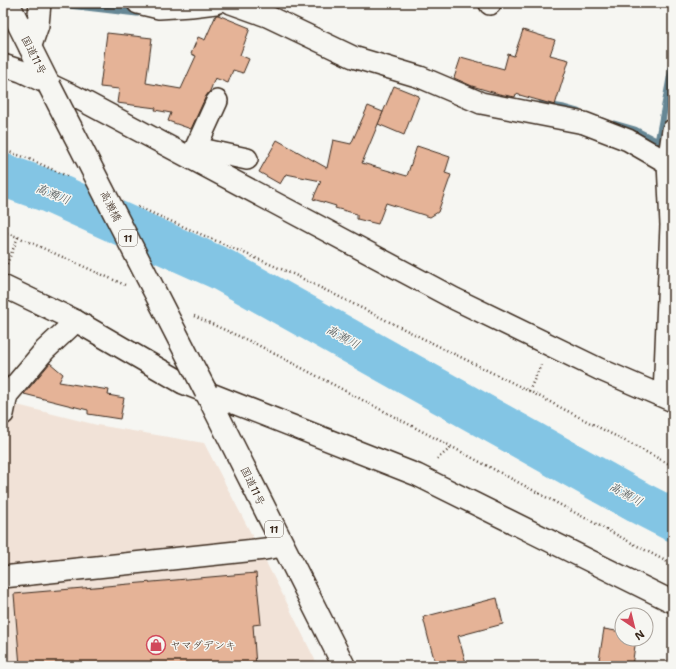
<svg xmlns="http://www.w3.org/2000/svg" width="676" height="669" font-family="'Shantell Sans','Klee One',sans-serif">
<rect width="100%" height="100%" fill="#f6f6f2"/>
<filter id="ink" filterUnits="userSpaceOnUse"><feTurbulence type="fractalNoise" baseFrequency=".025" numOctaves="2"/><feDisplacementMap in="SourceGraphic" scale="8" xChannelSelector="R" yChannelSelector="G"/><feConvolveMatrix kernelMatrix="1 2 1 2 8 2 1 2 1" color-interpolation-filters="sRGB"/></filter>
<g filter="url(#ink)">
<polygon fill="#f1e2d7" points="13,404 97,425 204,443 285,599 318,666 3,666 3,454"/>
<g fill="none" stroke-linecap="round" stroke-linejoin="round">
<g stroke="#668795" stroke-width="7">
<polyline points="52,3 137,13"/>
<polyline points="541,104 564,108 578,112"/>
<polyline points="614,124 635,130 658,142 672,68 673,48"/>
</g>
<polyline stroke="#83c5e4" stroke-width="43" points="3,175 48,191 221,269 638,502 673,520"/>
</g>
<g fill="#e5b397" stroke="#3b2a1e">
<polygon points="216,15 218,15 250,28 240,55 249,59 243,73 233,70 228,83 215,78 210,91 206,96 191,129 168,121 171,113 155,110 156,108 117,103 119,89 100,87 107,33 152,38 146,83 181,89 196,56 191,54 198,37 205,40"/>
<polygon points="523,30 555,40 550,55 569,60 555,105 516,94 515,97 499,94 472,86 454,78 461,57 504,69 508,54 514,56"/>
<polygon points="394,86 419,96 404,135 378,124"/>
<polygon points="368,106 383,112 362,163 407,176 417,146 450,157 445,173 451,175 438,212 430,217 386,203 378,224 357,219 357,214 335,208 336,206 313,199 321,181 286,174 280,184 259,172 277,140 327,168 333,140 351,144"/>
<polygon points="50,363 63,374 59,382 109,390 108,395 124,398 120,419 88,414 88,410 24,394"/>
<polygon points="256,573 261,624 253,625 256,666 20,666 14,594"/>
<polygon points="497,598 503,624 458,636 467,666 436,666 428,637 423,617"/>
<polygon points="604,629 622,632 622,639 636,639 632,666 598,666"/>
</g>
<g fill="none" stroke-linecap="round" stroke-linejoin="round">
<g stroke="#3b2a1e" stroke-width="24">
<g id="minor">
<polyline points="138,3 159,8 191,6 216,3"/>
<polyline points="231,3 267,16 353,57 420,77 481,103 584,123 628,140 668,163"/>
<polyline points="490,4 490,3"/>
<polyline points="30,48 38,25 40,3"/>
<polyline points="3,65 21,71 74,96 455,299 599,369 673,401"/>
<polyline points="196,148 247,159"/>
<polyline points="191,158 217,101"/>
<polyline points="3,286 76,321 183,383 417,475 673,602"/>
<polyline points="664,396 671,225 668,163 673,130"/>
<polyline points="3,414 7,395 45,350 76,321"/>
<polyline points="3,577 265,549 283,546"/>
</g>
</g>
<g stroke="#3b2a1e" stroke-width="25">
<g id="trunk">
<polyline points="8,3 49,85"/>
<polyline points="206,392 344,666"/>
</g>
</g>
<g stroke="#3b2a1e" stroke-width="2.5" stroke-dasharray="1 3" stroke-linecap="butt">
<polyline points="3,150 27,158 69,177"/>
<polyline points="138,207 295,275 529,391 673,466"/>
<polyline points="3,232 18,237 125,285"/>
<polyline points="7,264 18,237"/>
<polyline points="194,316 256,344 452,447 673,565"/>
<polyline points="529,391 541,365"/>
<polyline points="437,459 452,447"/>
</g>
<use href="#minor" stroke="#f6f6f2" stroke-width="21"/>
<use href="#trunk" stroke="#f6f6f2" stroke-width="22"/>
<g stroke="#3b2a1e" stroke-width="25" stroke-linecap="butt">
<polyline id="trunk-bridge" points="49,85 206,392"/>
</g>
<use href="#trunk-bridge" stroke="#f6f6f2" stroke-width="22"/>
</g>
</g>
<defs>
<g id="shop-ring" transform="scale(1)"><circle r="9.5" fill="#f6f6f2" stroke="#d1495b" stroke-width="1.5"/><path d="M-5-2.5h2.3a2.7 3.5 0 0 1 5.4 0H5L5.5 6h-11ZM-1.5-2.5h3a1.5 2.3 0 0 0-3 0Z" fill="#d1495b"/></g>
</defs>
<g fill-rule="evenodd">
<use href="#shop-ring" x="156" y="645"/>
</g>
<g text-anchor="middle" stroke-width="3" stroke-linejoin="round" paint-order="stroke">
<g fill="#f6f6f2" stroke="#73675e" stroke-width="1">
<rect x="119" y="230" width="18" height="16" rx="3"/>
<rect x="265" y="521" width="18" height="16" rx="3"/>
</g>
<g font-size="10" font-weight="bold" fill="#3b2a1e">
<text x="128" y="242">11</text>
<text x="274" y="533">11</text>
</g>
<g font-size="11" fill="#3b2a1e" stroke="#f6f6f2">
<text transform="translate(34 55) rotate(63)" y="4">国道11号</text>
<text transform="translate(111 206) rotate(63)" y="4">高瀬橋</text>
<text transform="translate(253 486) rotate(64)" y="4">国道11号</text>
</g>
<g font-size="11" fill="#3b2a1e" stroke="#f6f6f2" text-anchor="start">
<text x="170" y="649">ヤマダデンキ</text>
</g>
<g font-size="12" font-style="italic" fill="#515859" stroke="#f6f6f2">
<text transform="translate(53 194) rotate(22)" y="4">高瀬川</text>
<text transform="translate(343 337) rotate(29)" y="4">高瀬川</text>
<text transform="translate(626 494) rotate(29)" y="4">高瀬川</text>
</g>
</g>
<rect width="676" height="669" fill="none" stroke="#f6f6f2" stroke-width="16"/>
<rect x="8" y="8" width="660" height="653" fill="none" stroke="#3b2a1e" stroke-width="1.5" filter="url(#ink)"/>
<g transform="translate(634 627) rotate(145)"><circle r="19" fill="#f6f6f2" stroke="#aba49d"/>
<path d="M0-3L7 15L0 10L-7 15Z" fill="#d1495b"/>
<text y="-6" font-size="11" font-weight="bold" text-anchor="middle" fill="#3b2a1e">N</text>
</g>
</svg>
